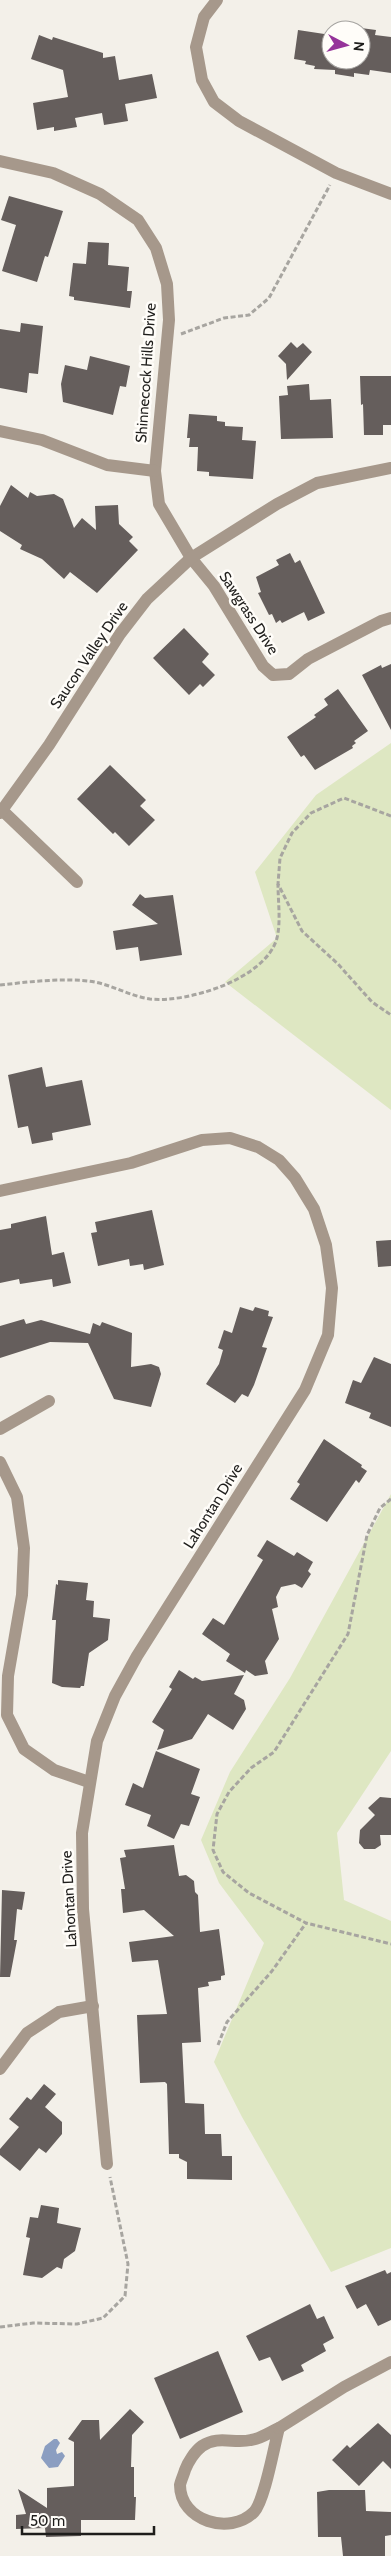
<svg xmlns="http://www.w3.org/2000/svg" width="391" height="2556" font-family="Cabin,sans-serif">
<rect width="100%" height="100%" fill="#f3f0e9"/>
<g fill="#dee7c2">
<polygon points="391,743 391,1110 225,982 277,938 255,872 316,795"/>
<polygon points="391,1494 391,1751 337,1833 344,1900 391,1921 391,2248 331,2272 242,2117 214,2062 264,1943 219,1883 201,1840 230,1772 290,1678"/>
</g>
<polygon fill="#8b9ec1" points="54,2439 57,2439 60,2443 56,2450 57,2454 62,2452 65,2456 58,2467 49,2468 41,2458 45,2446"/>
<g fill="#655e5c">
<polygon points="361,28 376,30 375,35 391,37 391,73 370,70 369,75 354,73 354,77 335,74 335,70 314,69 315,66 305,64 306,61 294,59 298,30 331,35 331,60 361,60"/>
<polygon points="39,35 52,40 53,37 103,53 103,58 115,56 119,80 152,74 157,98 125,104 128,121 104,125 102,113 75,118 77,127 54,131 54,127 37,130 33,103 68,97 63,70 31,59"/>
<polygon points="9,196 63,211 48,257 45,256 37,282 2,271 16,225 1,220"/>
<polygon points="88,242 109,243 108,265 129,267 127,291 132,291 130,308 74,300 74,297 69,296 73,263 86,264"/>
<polygon points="21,323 43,326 38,374 29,373 27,393 0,388 0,329 20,332"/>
<polygon points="291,342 297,348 303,343 312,352 287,380 286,364 278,356"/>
<polygon points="90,356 130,366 126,387 120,386 113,415 63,402 61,384 65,365 87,370"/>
<polygon points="360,376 391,376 391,425 383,425 383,435 364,435 363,404 361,405"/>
<polygon points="309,384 310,400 331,399 333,438 281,439 279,396 288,395 287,386"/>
<polygon points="189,414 217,416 217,421 225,422 225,426 243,427 242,440 256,441 253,479 209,476 209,472 197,471 198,447 189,447 190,438 187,438"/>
<polygon points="11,485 28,498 30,492 37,496 54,494 63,499 74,528 82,518 96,530 95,506 118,505 119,524 133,537 129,541 138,550 97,593 70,572 64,579 42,559 20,549 22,545 0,531 0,506"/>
<polygon points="290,553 295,563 300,560 325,613 308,621 304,612 282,623 280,620 276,623 272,614 269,615 258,593 261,592 256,577 279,565 276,560"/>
<polygon points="184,628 209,654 202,662 215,675 203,687 200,684 189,695 153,658"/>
<polygon points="391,664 391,730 362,675 381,665 382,668"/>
<polygon points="338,689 368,731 354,741 356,743 352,746 353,748 315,770 304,755 301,757 287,737 316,717 314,715 328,705 324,699"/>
<polygon points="110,765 146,800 140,806 155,820 129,846 115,832 113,834 77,799"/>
<polygon points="140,894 145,898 173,895 182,955 140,961 138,947 116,950 113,931 158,924 132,905"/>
<polygon points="42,1067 46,1087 82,1080 91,1125 52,1133 53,1140 32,1144 28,1126 18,1128 8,1075"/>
<polygon points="152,1210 164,1265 144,1270 143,1264 130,1266 129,1259 98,1266 91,1233 97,1232 95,1222"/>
<polygon points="46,1216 52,1255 64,1252 71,1283 53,1287 52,1279 20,1284 19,1279 0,1283 0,1230 11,1228 11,1224"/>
<polygon points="391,1240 391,1266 378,1267 376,1241"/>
<polygon points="240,1307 253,1311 255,1307 269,1311 268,1316 273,1317 262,1347 267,1348 254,1385 248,1397 242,1394 235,1403 206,1384 219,1364 223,1350 218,1348 224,1330 232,1333"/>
<polygon points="24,1319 26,1324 41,1320 90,1334 93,1323 100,1326 102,1322 132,1333 131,1367 151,1364 159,1367 161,1374 151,1407 114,1399 88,1343 50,1342 0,1358 0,1326"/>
<polygon points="374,1357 391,1364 391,1427 369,1418 371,1413 345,1403 353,1380 361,1383"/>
<polygon points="324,1439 362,1465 361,1467 367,1471 359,1483 356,1480 327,1522 290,1499 300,1484 297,1482"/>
<polygon points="267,1540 294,1556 297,1552 313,1562 308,1571 311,1574 302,1588 295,1584 281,1587 276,1597 278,1607 272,1609 279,1639 265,1661 268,1674 255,1676 246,1670 245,1673 226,1661 230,1654 202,1634 213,1618 224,1625 263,1560 257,1556"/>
<polygon points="58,1580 88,1583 86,1600 94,1601 93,1617 110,1619 108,1640 89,1653 84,1686 81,1686 80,1688 62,1687 52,1683 56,1620 52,1620 56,1584 58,1585"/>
<polygon points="179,1670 193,1679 195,1677 202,1681 244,1675 234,1694 244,1700 246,1709 233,1730 208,1714 192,1739 157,1750 164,1730 152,1722 172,1689 169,1687"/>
<polygon points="156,1751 200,1769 191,1794 200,1797 189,1826 181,1824 174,1839 147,1826 151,1815 125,1805 133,1783 143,1788"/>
<polygon points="380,1797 391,1798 391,1835 380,1835 381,1845 375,1849 364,1849 359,1843 360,1830 375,1815 368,1808"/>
<polygon points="174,1845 179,1876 186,1875 194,1881 195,1892 198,1895 200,1932 219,1929 225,1975 221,1976 221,1980 208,1982 209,1986 198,1988 201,2042 182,2043 185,2103 204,2104 205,2134 221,2134 222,2156 232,2156 232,2180 187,2179 187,2162 179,2158 179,2154 169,2154 167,2084 165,2082 140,2083 137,2015 167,2014 158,1960 132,1962 129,1942 174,1936 144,1910 123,1913 121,1889 125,1889 120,1858 126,1857 124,1850"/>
<polygon points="2,1890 25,1892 22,1910 17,1909 14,1940 17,1940 10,1977 0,1977"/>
<polygon points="44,2084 56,2094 45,2107 62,2122 62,2134 46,2153 39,2148 20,2171 0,2155 0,2149 19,2127 9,2119 27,2097 31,2100"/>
<polygon points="41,2205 59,2208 57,2223 81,2228 75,2251 64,2259 62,2269 57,2267 42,2278 23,2275 30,2238 26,2237 30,2217 38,2218"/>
<polygon points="385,2270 387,2274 391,2272 391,2320 378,2326 366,2304 357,2309 345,2286"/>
<polygon points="310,2304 317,2319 324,2316 334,2338 323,2344 326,2351 301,2365 304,2371 282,2381 270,2357 259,2361 246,2336"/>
<polygon points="218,2351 243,2412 180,2439 154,2378"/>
<polygon points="130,2409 144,2422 132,2435 131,2467 134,2467 134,2497 136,2497 135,2520 81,2520 81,2536 46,2537 45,2528 16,2529 16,2515 26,2514 18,2489 47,2508 47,2488 74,2486 74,2442 68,2439 82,2420 99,2420 100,2440"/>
<polygon points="378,2423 391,2435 391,2469 383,2461 359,2486 332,2460 347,2445 350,2448"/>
<polygon points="329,2490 365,2490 366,2511 391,2512 391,2535 385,2536 385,2556 343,2556 341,2537 318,2537 317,2492"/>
</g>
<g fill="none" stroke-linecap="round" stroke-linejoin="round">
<g stroke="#a7a5a0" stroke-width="3" stroke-dasharray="5 2.5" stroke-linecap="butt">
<polyline points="181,334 224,318 249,315 269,298 330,185"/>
<polyline points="391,816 344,798 311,813 292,833 280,858 278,884 302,931 338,964 372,1002 391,1015"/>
<path d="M0,985C28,982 59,978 88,981C109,983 129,996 150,999C188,1003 266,979 277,938C281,921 278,902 278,884"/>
<polyline points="391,1499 380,1508 367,1535 348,1634 274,1752 251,1768 229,1792 217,1814 213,1850 223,1872 249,1893 306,1923 391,1944"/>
<polyline points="218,2045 227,2022 272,1971 306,1923"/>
<polyline points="0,2327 33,2323 77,2324 103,2318 125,2296 128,2264 110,2177"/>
</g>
<g stroke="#a6988b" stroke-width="12">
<polyline points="217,0 204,17 196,47 202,80 214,102 239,121 336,173 391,194"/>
<polyline points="0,161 53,173 100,194 138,220 156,248 167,284 169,320 155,471 159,504 191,558 214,586 263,666 273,675 289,674 308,659 381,621 391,618"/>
<polyline points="0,431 42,440 107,465 155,471"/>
<polyline points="3,811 77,882"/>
<polyline points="0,813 49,745 120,634 147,599 191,558 277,504 317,483 391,468"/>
<polyline points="0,1191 131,1163 202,1140 230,1138 258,1147 279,1160 295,1178 314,1209 326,1245 332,1288 328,1335 305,1390 137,1656 115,1696 97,1741 82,1833 83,1909 107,2164"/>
<polyline points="0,1429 49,1401"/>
<polyline points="0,1462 17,1497 24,1548 22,1595 8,1676 7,1715 24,1749 54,1770 89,1782"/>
<polyline points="0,2069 27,2033 59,2012 93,2006"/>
<path d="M279,2428C274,2446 265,2500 254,2512C230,2536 180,2521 180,2485C181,2480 184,2474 185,2470C188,2462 195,2451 202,2446C218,2435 234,2444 251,2440C260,2439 270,2432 279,2428Z"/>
<polyline points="279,2428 344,2387 391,2362"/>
</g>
</g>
<g text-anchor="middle" stroke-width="5" stroke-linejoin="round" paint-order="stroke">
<g font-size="15" fill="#1e1d1b" stroke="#fffdf9">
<text transform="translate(146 373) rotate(-86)" y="5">Shinnecock Hills Drive</text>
<text transform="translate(249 613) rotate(57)" y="5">Sawgrass Drive</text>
<text transform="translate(89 655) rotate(-56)" y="5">Saucon Valley Drive</text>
<text transform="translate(213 1506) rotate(-58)" y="5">Lahontan Drive</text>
<text transform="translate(69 1899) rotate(-93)" y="5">Lahontan Drive</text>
</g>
</g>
<g transform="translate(346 45) rotate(96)"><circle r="24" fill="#fffdf9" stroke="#a5a3a0"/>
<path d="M0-4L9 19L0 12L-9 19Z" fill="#95339a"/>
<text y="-8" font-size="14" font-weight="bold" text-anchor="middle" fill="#1e1d1b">N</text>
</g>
<path d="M22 2526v8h132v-8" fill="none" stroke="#1e1d1b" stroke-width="2.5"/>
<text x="30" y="2526" font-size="15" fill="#1e1d1b" stroke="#fffdf9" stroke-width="4" paint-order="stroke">50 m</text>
</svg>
